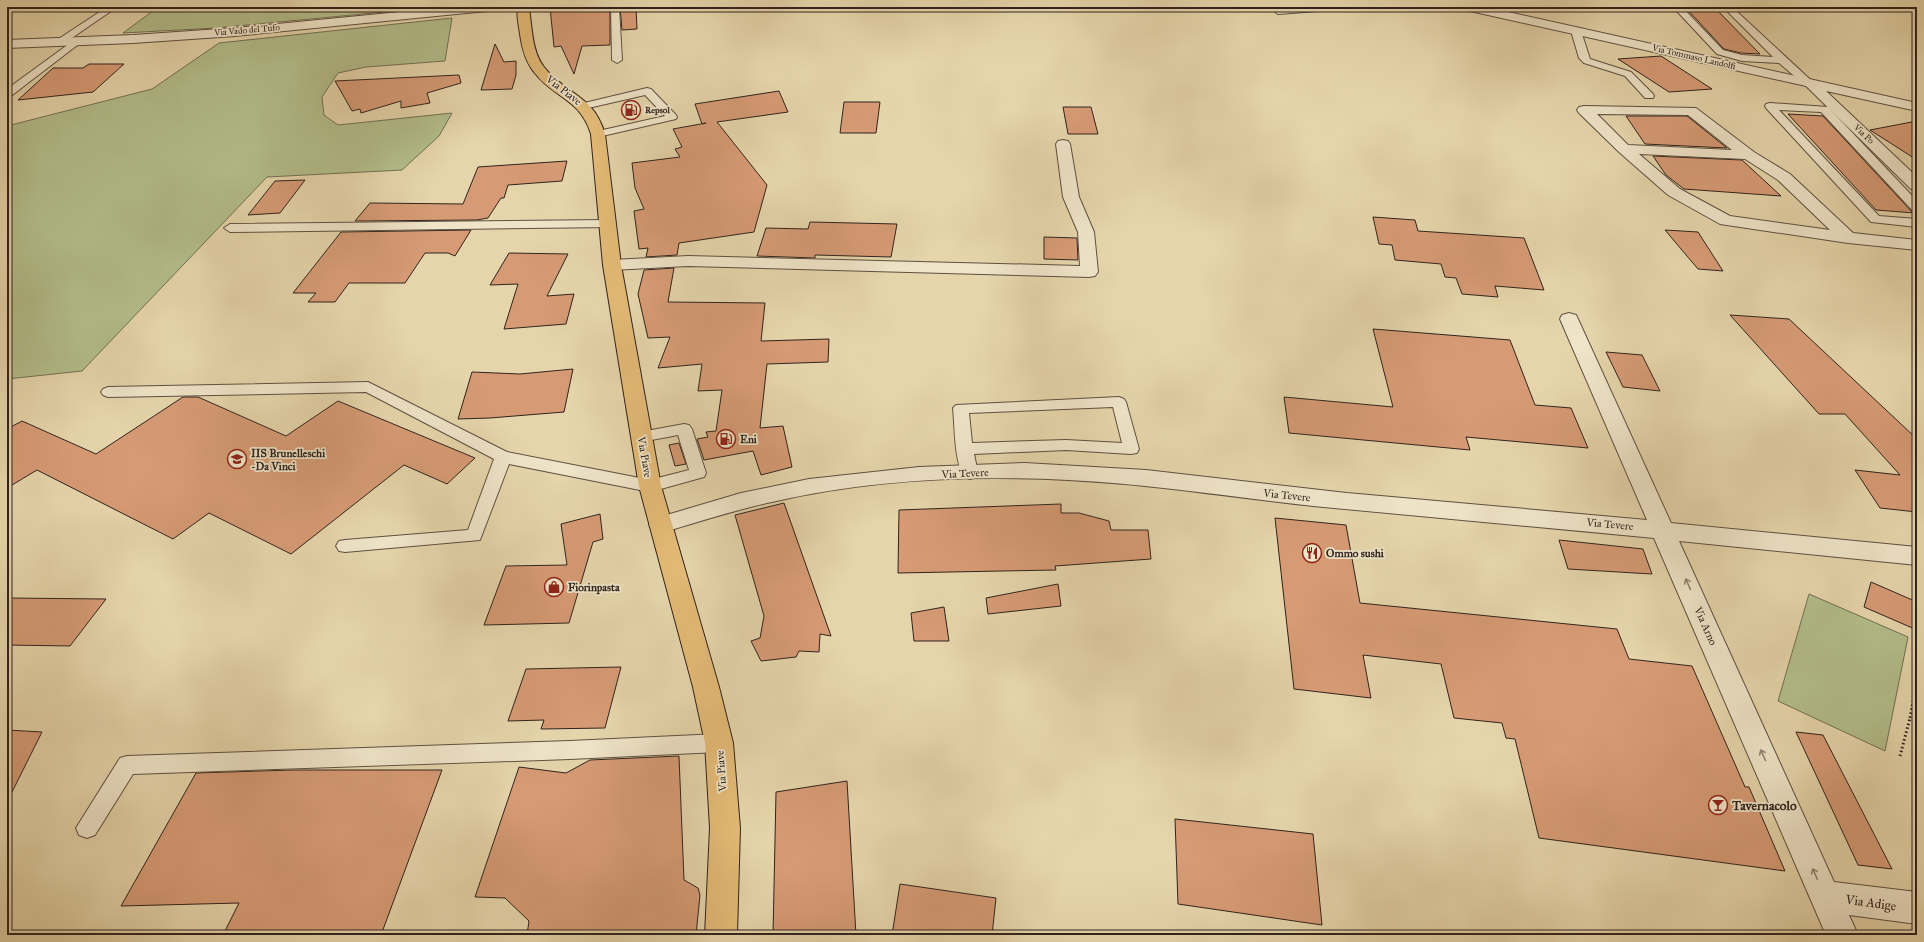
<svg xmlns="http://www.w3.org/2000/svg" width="1924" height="942" font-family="'IM FELL Great Primer',serif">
<rect width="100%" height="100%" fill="#e6d5ab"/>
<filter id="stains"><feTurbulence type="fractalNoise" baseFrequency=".005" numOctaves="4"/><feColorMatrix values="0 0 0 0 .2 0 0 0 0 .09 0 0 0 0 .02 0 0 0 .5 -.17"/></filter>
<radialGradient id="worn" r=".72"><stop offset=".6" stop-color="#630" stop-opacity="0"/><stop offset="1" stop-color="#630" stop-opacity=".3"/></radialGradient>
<g fill="#b3be8b" stroke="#727054">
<polygon points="158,7 436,7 216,28 123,33"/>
<polygon points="452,18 445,61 366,67 338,73 322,97 324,115 338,125 452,113 439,136 402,170 267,177 82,371 7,379 7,126 152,89 219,43"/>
<polygon points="1809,594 1908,637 1885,751 1778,701"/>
</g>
<g fill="#d69b75" stroke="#30231e">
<polygon points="550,7 610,7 610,45 582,46 574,74 561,46 554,47"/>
<polygon points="620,7 636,7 637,29 622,30"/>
<polygon points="1685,7 1714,7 1760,54 1741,53 1724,49"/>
<polygon points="495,44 504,62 516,61 516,75 512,89 481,90"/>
<polygon points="1661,56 1712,89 1669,92 1618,59"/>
<polygon points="89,64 124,64 93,92 18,100 53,68 83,68"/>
<polygon points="459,75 461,83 427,93 430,103 401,108 401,101 361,113 360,109 352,111 335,81"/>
<polygon points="779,91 788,112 717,122 767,185 754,232 679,243 677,255 646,257 648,248 639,249 634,211 644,209 635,188 632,163 680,157 675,149 682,147 673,129 706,123 702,124 695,104"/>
<polygon points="844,102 880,102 876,133 840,133"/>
<polygon points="1063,107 1091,107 1098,134 1068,134"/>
<polygon points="1788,114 1823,116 1912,212 1915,213 1876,210"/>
<polygon points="1626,116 1687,116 1727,148 1645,144"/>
<polygon points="1917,121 1917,160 1870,130"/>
<polygon points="1653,156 1742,160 1781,196 1684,189 1666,175"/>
<polygon points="567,161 562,181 508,185 504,198 501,198 488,218 477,220 355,221 370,203 463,204 478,167"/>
<polygon points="305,180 280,213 248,215 275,181"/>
<polygon points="1373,217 1415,220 1418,231 1524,238 1544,290 1495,286 1498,297 1462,294 1456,278 1445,277 1441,264 1395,260 1392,245 1379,244"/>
<polygon points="810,222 897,224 891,257 815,255 815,258 757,256 766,228 808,229"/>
<polygon points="471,230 455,256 448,253 425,253 405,283 349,283 335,302 308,302 316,293 293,293 341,232"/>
<polygon points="1665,230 1698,232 1723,271 1698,269"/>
<polygon points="1044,237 1077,238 1078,260 1044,259"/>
<polygon points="509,253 568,254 547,296 574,294 566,324 504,329 518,284 490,285"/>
<polygon points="674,268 668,302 765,303 761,341 829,339 828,362 767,364 760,428 783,426 792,467 761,475 753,451 704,460 697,439 708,437 706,432 716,431 722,390 698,391 702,364 658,368 670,337 648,338 638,294 644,270"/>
<polygon points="1730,315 1789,319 1917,439 1917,512 1880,508 1855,470 1900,475 1845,414 1819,414"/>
<polygon points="1373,329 1510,340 1535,405 1571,408 1588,448 1466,437 1470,450 1289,433 1284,397 1393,407"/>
<polygon points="1606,352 1642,355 1660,391 1623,387"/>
<polygon points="573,369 564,412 490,418 458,419 472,372 520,374"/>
<polygon points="183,397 198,397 286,436 338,401 475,458 447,484 404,465 291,554 209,513 173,539 37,470 7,488 7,429 22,421 96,454"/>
<polygon points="679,443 686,464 675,466 669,445"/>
<polygon points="784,503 831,636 820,634 819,652 799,651 796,657 761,661 751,641 760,638 764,616 735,515"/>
<polygon points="1061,504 1061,513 1079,513 1109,521 1111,530 1148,530 1151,559 1055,566 1056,570 898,573 899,510"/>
<polygon points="600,514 603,539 593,542 569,623 484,625 506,566 567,565 561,524"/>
<polygon points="1275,518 1346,525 1360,603 1617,629 1629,659 1692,666 1745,787 1749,787 1785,871 1539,838 1515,739 1506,738 1502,723 1454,718 1441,664 1363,655 1371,698 1294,689"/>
<polygon points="1559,540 1643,549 1652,574 1568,569"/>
<polygon points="1871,582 1917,602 1917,630 1864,607"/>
<polygon points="1058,584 1061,606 988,614 986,598"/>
<polygon points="7,598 106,599 70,646 7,645"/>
<polygon points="944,607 949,641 914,641 911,613"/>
<polygon points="621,667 605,728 541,729 544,720 508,721 526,669"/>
<polygon points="7,730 42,732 7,802"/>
<polygon points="1796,732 1823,735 1892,869 1858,865"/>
<polygon points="679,756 684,880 698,888 700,895 696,935 527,935 529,921 505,898 475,897 519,767 566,773 590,760"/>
<polygon points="293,770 442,770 381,935 223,935 239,903 121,906 196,773"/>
<polygon points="847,781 856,935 773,935 776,792"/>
<polygon points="1175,819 1313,834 1322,925 1178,904"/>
<polygon points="900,884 996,898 992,935 892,935"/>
</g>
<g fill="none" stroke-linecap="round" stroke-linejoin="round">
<g stroke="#5e5041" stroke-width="2">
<g id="lane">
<polygon points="107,7 117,7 63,44 57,44 57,40"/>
<polygon points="611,7 619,7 622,60 617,63 612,60"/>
<polygon points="1296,7 1334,7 1330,10 1278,14 1274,11 1278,8"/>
<polygon points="1673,7 1682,7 1723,50 1742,55 1773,57 1723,7 1732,7 1815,84 1810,87 1806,86 1779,63 1742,61 1717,54"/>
<polygon points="1576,28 1581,31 1590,59 1631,72 1653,94 1654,96 1653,98 1645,98 1625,76 1584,63 1579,58 1571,31"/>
<polygon points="77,38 80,39 80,43 11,96 7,97 7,89"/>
<polygon points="647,88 651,89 676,115 677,117 676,119 598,137 594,136 593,134 594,132 665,116 645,95 584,109 579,106 580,104"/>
<polygon points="1770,103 1828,107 1917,201 1917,212 1913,211 1821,112 1779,110 1879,216 1917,219 1917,227 1871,222 1766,108 1765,106 1766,104"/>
<polygon points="608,220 614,224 612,227 230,232 224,228 230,224"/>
<polygon points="368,382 507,452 650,480 689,470 678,435 641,442 636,441 633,437 636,433 641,432 684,424 689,425 692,429 706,473 704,477 650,492 509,464 480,540 345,552 339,551 336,546 339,541 345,540 468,530 494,459 366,392 108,397 103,395 101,392 103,389 108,387"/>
<path d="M1119,397L1124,399L1126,402L1139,449L1137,453L1131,454L1066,450L974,454L978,473L976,477L970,479L964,477C954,460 955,427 953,408L956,405ZM1113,407L1122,443L1066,440L972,443L969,413Z"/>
<polygon points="719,734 726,737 729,743 726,749 719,752 570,759 133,774 95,835 87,838 79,835 76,828 120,758 127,756 570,741"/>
</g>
</g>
<g stroke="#5e5041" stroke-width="2">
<g id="street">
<polygon points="451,7 493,7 487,11 235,36 133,43 7,48 7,40 133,35 235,28"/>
<polygon points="1464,7 1486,7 1917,103 1917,111 1826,91 1917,177 1917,191 1911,189 1806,86 1470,11"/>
<path d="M1584,106L1696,108L1754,152L1790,174L1853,233L1917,240V250L1848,243L1720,224L1668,195L1619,152L1579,113L1577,110L1579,107ZM1597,114L1688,115L1732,150L1628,145ZM1639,154L1745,159L1778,180L1830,230L1730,216L1680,189Z"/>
<polygon points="1063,140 1068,141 1070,144 1079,197 1094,232 1098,272 1095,276 1089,277 688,266 612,270 606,269 603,265 606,261 612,260 688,256 1080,266 1078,232 1063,197 1056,144 1058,141"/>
<path d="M1569,313L1576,315L1578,319L1671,523L1917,547V565L1679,541L1834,882L1917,892V924L1849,915L1858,935H1826L1654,538C1541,527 1427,517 1313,506C1232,497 1150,484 1068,480C972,475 866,480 772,502C735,510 698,522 661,533L653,531L649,525L653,519L741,493L809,479L919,467L1025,463L1146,470L1347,493L1647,520L1560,319L1562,315Z"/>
</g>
</g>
<g stroke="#30231e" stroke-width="2">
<path id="primary" d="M518,7L529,8C532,27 532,52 544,67C566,95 593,94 605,134L621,265L661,486L719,687L733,743L740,828L737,935H705L710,828L705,743L693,687L639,486L603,265L591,134C580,98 553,98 534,72C525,61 522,48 520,34C519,26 516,15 518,7Z"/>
</g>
<g stroke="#30231e" stroke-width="3" stroke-dasharray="1.5 2.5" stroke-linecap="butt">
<polyline points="1917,681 1910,718 1917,721"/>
<polyline points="1900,756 1910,718"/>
</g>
<use href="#lane" fill="#efe4c8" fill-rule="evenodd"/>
<use href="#street" fill="#efe4c8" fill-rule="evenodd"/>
<use href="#primary" fill="#e3ba76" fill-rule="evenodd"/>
</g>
<defs><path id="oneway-shaft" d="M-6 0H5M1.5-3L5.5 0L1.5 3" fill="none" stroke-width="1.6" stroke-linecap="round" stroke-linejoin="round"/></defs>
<g stroke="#908473">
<use href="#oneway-shaft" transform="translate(1688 584) rotate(-114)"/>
<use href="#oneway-shaft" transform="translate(1763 755) rotate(-114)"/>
<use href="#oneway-shaft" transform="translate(1815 874) rotate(-114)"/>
</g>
<defs>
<g id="fuel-ring" transform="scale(1)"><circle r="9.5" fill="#efe4c8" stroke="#8f2418" stroke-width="1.5"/><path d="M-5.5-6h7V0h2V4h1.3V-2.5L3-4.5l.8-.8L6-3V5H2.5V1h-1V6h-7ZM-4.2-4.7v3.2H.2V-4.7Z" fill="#8f2418"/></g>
<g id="school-ring" transform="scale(1)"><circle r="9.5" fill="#efe4c8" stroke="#8f2418" stroke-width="1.5"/><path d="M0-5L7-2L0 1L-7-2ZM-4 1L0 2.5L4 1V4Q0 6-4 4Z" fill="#8f2418"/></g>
<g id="restaurant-ring" transform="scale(1)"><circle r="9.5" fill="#efe4c8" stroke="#8f2418" stroke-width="1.5"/><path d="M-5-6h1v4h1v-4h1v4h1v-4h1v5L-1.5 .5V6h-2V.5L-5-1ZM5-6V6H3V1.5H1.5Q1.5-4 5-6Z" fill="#8f2418"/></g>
<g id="shop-ring" transform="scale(1)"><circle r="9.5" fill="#efe4c8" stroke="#8f2418" stroke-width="1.5"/><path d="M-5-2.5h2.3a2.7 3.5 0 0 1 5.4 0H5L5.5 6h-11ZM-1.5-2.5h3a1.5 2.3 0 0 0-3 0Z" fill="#8f2418"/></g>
<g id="bar-ring" transform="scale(1)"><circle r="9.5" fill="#efe4c8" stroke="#8f2418" stroke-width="1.5"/><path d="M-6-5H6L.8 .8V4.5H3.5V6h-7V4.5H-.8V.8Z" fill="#8f2418"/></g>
</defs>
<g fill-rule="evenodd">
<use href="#fuel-ring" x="631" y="110"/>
<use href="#fuel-ring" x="726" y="439"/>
<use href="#school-ring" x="237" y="459"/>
<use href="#restaurant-ring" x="1312" y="553"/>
<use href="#shop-ring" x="554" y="587"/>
<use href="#bar-ring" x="1718" y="805"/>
</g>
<g text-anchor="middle" stroke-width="3.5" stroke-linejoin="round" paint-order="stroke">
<g font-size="9" fill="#30231e" stroke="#efe4c8">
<text transform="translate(247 30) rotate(-5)" y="3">Via Vado del Tufo</text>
<text transform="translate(1694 57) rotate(13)" y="3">Via Tommaso Landolfi</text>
<text transform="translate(1864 134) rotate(43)" y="3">Via Po</text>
</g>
<g font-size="9" font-weight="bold" fill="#30231e" stroke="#efe4c8" text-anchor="start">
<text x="645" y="113">Repsol</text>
</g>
<g font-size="11" fill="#30231e" stroke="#efe4c8">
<text transform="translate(564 90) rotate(38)" y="4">Via Piave</text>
<text transform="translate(645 457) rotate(80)" y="4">Via Piave</text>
<text transform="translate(965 473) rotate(-3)" y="4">Via Tevere</text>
<text transform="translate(1287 495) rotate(6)" y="4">Via Tevere</text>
<text transform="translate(1610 524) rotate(5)" y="4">Via Tevere</text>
<text transform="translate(1706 626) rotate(66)" y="4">Via Arno</text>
<text transform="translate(721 771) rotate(-94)" y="4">Via Piave</text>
</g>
<g font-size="11" font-weight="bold" fill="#30231e" stroke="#efe4c8" text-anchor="start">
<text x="740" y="443">Eni</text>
<text x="251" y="457">IIS Brunelleschi<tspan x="251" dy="13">-Da Vinci</tspan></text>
<text x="1326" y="557">Ommo sushi</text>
<text x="568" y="591">Fiorinpasta</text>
</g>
<g font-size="13" font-weight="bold" fill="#30231e" stroke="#efe4c8" text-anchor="start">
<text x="1732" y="810">Tavernacolo</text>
</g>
<g font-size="13" fill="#30231e" stroke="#efe4c8">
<text transform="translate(1871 902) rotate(8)" y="5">Via Adige</text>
</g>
</g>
<rect width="1924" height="942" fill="none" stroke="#e6d5ab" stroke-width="24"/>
<rect x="8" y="8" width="1908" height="926" fill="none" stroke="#30231e" stroke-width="2"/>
<rect x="12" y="12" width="1900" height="918" fill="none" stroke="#30231e"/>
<rect width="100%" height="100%" filter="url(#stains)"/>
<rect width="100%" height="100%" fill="url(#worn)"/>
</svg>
